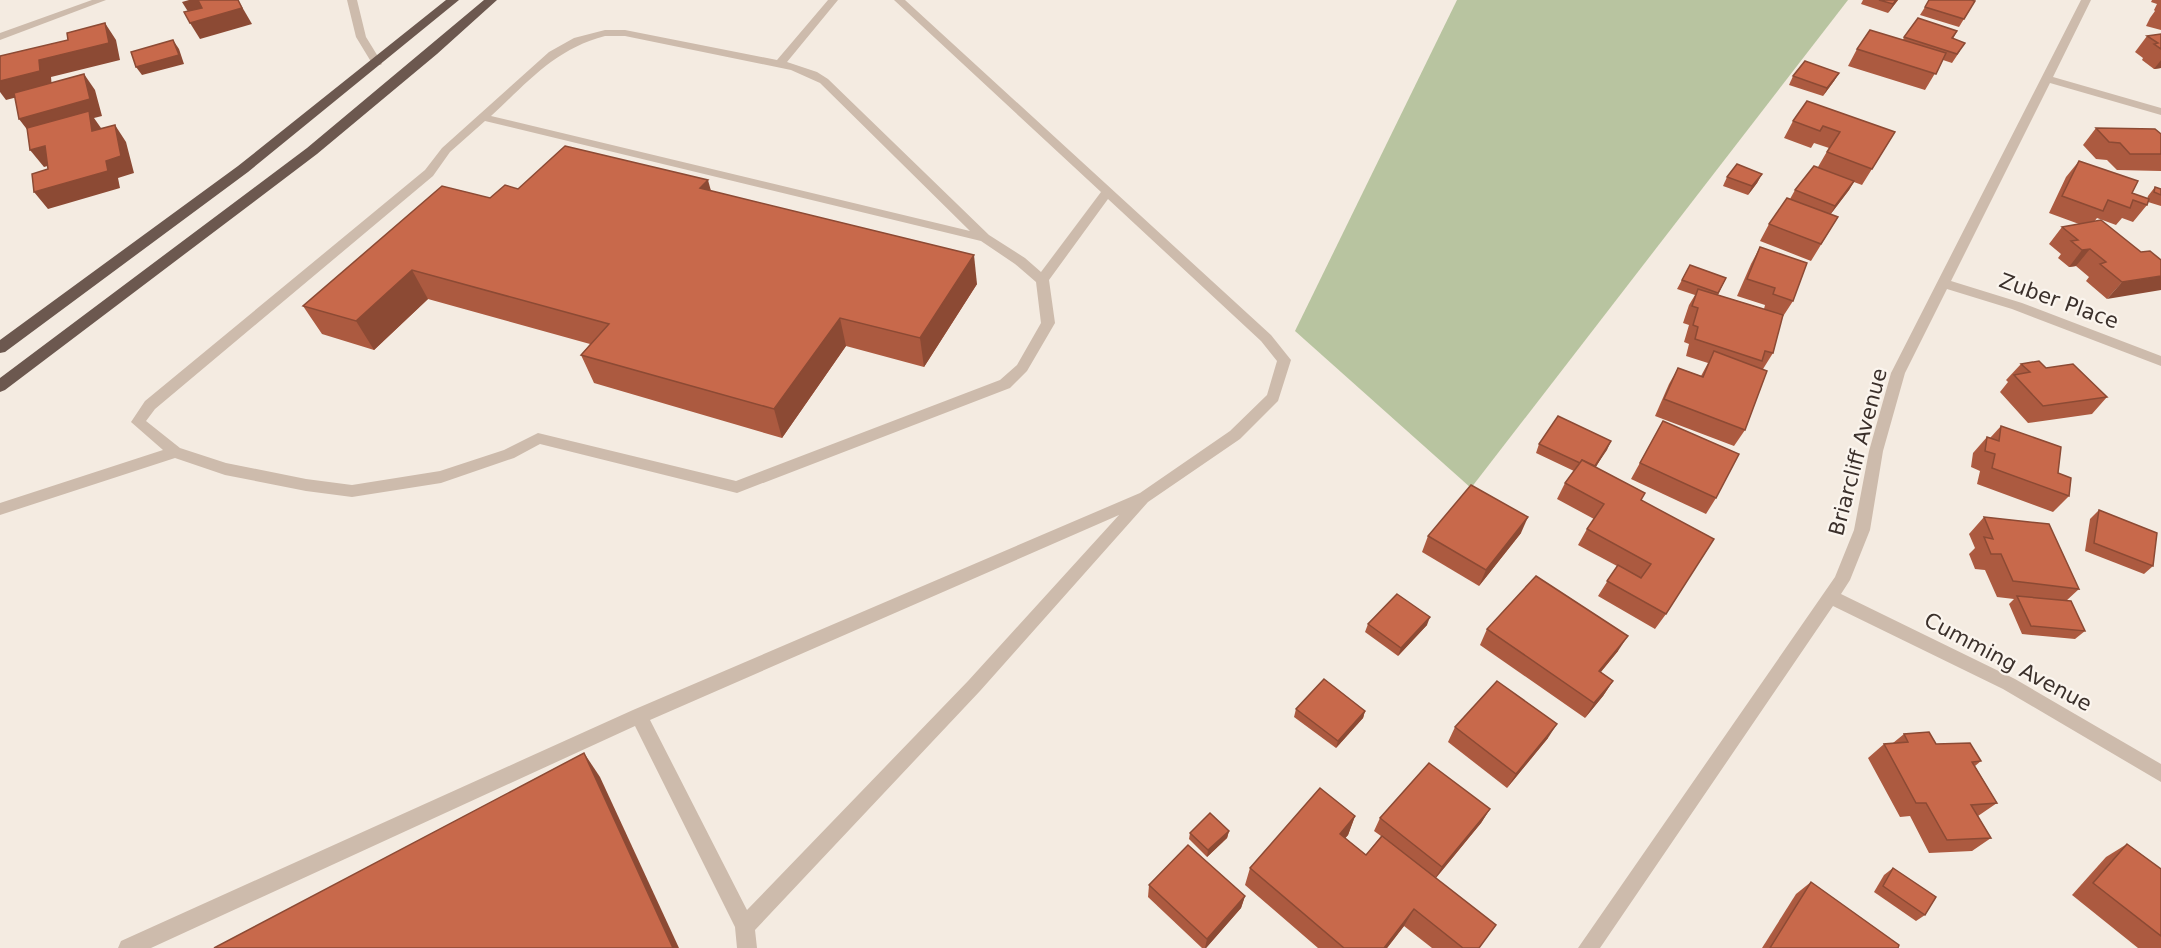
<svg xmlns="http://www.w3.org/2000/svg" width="2161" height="948" font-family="'DejaVu Sans',sans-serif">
<rect width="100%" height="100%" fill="#f4ebe1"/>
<polygon fill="#b8c4a0" points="1457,0 1848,0 1471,488 1295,331"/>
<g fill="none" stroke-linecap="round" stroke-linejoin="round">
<g fill="#cdbbac" fill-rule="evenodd">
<polygon points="347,0 357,0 366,37 382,63 381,65 373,65 356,37"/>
<path d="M828,0H838L787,62L817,72L828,79L989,235L1025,258L1041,272L1101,192L894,0H905L1271,335L1291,360L1278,401L1240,439L1148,502L980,691L755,930L757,948H737L735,927L635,726L151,948H118L121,941L633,710L1140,493L1230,431L1267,395L1277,361L1261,341L1108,199L1049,280L1055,323L1027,371L1010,388L737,493L540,444L514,458L441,483L352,497L306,491L225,475L175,458L0,515V503L163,450L131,422L145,401L425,170L442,148L549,52L574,38L605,30H625L777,60ZM605,36H625L791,70L820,83L970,231L491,116C528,82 555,49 605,36ZM485,121L981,241L1015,264L1036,282L1041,323L1017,365L1000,380L736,481L538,433L504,450L440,471L352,485L306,479L226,463L180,448L146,421L155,409L433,176L450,152ZM1119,515L968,681L747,910L650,720Z"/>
</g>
<g fill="#cdbbac" fill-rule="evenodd">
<polygon points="92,0 106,0 0,40 0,33"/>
<polygon points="2081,0 2091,0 2053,77 2161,108 2161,115 2050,83 1951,281 2022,303 2161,356 2161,366 2012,309 1947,289 1905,373 1883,451 1870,530 1850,580 1841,594 2015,679 2161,764 2161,782 2003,689 1833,606 1600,948 1578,948 1835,577 1854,530 1869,451 1891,373"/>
</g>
<g fill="#6c584f" fill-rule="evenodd">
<polygon points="446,0 459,0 248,172 5,352 0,353 0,340 238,166"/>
<polygon points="484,0 497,0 437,54 317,154 5,390 0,392 0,378 307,148"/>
</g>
</g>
<g fill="#ac5a40">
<polygon points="1863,0 1898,0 1888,13 1861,4"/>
<polygon points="2152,0 2161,0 2161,30 2146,26 2150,18 2155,11 2154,10 2157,4 2151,2"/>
<polygon points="1975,1 1959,27 1920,15 1925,7"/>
<polygon points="1957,31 1953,39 1960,51 1952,63 1943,60 1925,90 1848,66 1857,49 1903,40 1904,37"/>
<polygon points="2161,34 2161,68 2154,69 2142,60 2143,58 2135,52 2147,36"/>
<polygon points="1839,73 1834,81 1823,96 1789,85 1793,76"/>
<polygon points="1793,121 1895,132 1862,185 1854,182 1849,190 1830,215 1838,217 1811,261 1760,241 1769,224 1790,199 1795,190 1818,167 1829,148 1814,143 1811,148 1784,138"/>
<polygon points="2096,128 2161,154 2161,171 2117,170 2107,160 2096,159 2083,145"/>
<polygon points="2079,161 2132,193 2147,199 2148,196 2155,187 2161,189 2161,206 2148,202 2147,205 2133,222 2122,218 2116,225 2097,218 2094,222 2141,252 2150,251 2107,299 2086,281 2089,277 2076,266 2069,267 2058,258 2061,254 2049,244 2062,227 2079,224 2049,213 2066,177"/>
<polygon points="1762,174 1757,183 1748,195 1723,186 1727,177"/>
<polygon points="518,189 711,191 977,284 924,367 846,346 782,438 594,383 581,355 590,344 428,299 374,350 322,334 303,306 490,198"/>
<polygon points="1760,247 1793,301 1782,318 1773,353 1763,369 1745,430 1734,446 1655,416 1669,384 1678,368 1701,376 1708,363 1686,356 1689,344 1684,342 1689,325 1683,323 1689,305 1695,295 1677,289 1690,265 1726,278 1718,295 1764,309 1765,305 1737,296 1751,264"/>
<polygon points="2021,364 2046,368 2107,397 2092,414 2028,423 2000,392 2008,382 2006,380"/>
<polygon points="1663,421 1716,498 1706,514 1631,479"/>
<polygon points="2001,426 2058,473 2069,496 2053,512 1977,484 1980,471 1971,467 1973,453 1987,437 1990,438"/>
<polygon points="1611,441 1596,467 1641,500 1666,614 1655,629 1598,596 1617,566 1578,545 1587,529 1594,519 1557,499 1565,483 1574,471 1536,453 1539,444"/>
<polygon points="2099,510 2153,566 2144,574 2085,551 2090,519"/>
<polygon points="1984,517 2079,589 2066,601 2085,631 2075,639 2022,634 2009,604 2014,599 1997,597 1985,570 1975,569 1969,554 1975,548 1969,534"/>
<polygon points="1521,533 1479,586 1422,552 1428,536"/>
<polygon points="1368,624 1427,625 1398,656 1365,632"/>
<polygon points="1487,629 1618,651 1601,672 1613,681 1603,696 1585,718 1480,645"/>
<polygon points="1296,709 1365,711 1363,718 1336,748 1294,717"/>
<polygon points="1455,727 1548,738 1507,788 1448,742"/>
<polygon points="1904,734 1936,744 1981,761 1975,766 1997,803 1978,816 1991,838 1972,851 1929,853 1910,816 1900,817 1868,758 1884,744 1893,743"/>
<polygon points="1490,809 1481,823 1436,878 1479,948 1432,948 1404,926 1387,948 1318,948 1245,885 1250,868 1355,816 1348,835 1345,838 1366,855 1381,836 1374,831 1380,818"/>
<polygon points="1229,831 1227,838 1207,857 1189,839 1190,833"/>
<polygon points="2127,844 2161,869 2161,948 2138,948 2072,895 2106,857"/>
<polygon points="1893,868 1925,915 1916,921 1874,892 1884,875"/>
<polygon points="1811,882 1898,948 1762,948 1796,894"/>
<polygon points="1149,885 1245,896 1241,908 1206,948 1202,948 1148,897"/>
</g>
<g fill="#8c4a34">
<polygon points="189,0 198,0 206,14 192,18 182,2"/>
<polygon points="238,0 252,24 200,39 190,23"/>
<polygon points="1896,0 1898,0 1888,13 1893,4"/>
<polygon points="105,23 116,40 120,60 51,77 52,88 6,100 0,92 0,81"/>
<polygon points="173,40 179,49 184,64 142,75 136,67"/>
<polygon points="2161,60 2161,68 2154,69"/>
<polygon points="1839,73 1834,81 1823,96 1827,88"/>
<polygon points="84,74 95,90 102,116 94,118 101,128 104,148 32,136 19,119"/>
<polygon points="115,125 126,142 134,173 118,178 120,188 48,209 34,192 106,161"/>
<polygon points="45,146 58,163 44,167 30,150"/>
<polygon points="1762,174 1757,183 1748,195 1752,186"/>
<polygon points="708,180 716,209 700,188"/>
<polygon points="1854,181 1849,190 1830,215 1835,206"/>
<polygon points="2090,249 2076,266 2069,267 2082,250"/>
<polygon points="974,255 977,284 924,367 920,338"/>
<polygon points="412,270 428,299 374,350 356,321"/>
<polygon points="2161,276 2161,290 2107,299 2122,282"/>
<polygon points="840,318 846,346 782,438 774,409"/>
<polygon points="1611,441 1607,450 1588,478 1593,470"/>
<polygon points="1528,517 1521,533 1479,586 1486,570"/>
<polygon points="1430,617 1427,625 1398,656 1401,648"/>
<polygon points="1628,636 1618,651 1589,686 1599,671"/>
<polygon points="1613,681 1603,696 1585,718 1594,703"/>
<polygon points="1365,711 1363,718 1336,748 1338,741"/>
<polygon points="1557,724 1548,738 1507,788 1516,774"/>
<polygon points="584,753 600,777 679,948 673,948"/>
<polygon points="1490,809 1481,823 1434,880 1442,867"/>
<polygon points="1355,816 1348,835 1333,853 1340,834"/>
<polygon points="1229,831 1227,838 1207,857 1208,850"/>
<polygon points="1245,896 1241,908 1206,948 1205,948 1207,939"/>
<polygon points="1414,909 1404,926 1387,948 1384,948"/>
</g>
<g fill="#c8694b" stroke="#8c4a34" stroke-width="1.5">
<polygon points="198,0 238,0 242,8 190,23 184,12 202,8"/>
<polygon points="1879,0 1896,0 1893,4"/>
<polygon points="1929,0 1971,0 1975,1 1964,19 1925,7"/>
<polygon points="1918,18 1957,31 1952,38 1965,43 1957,54 1904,37"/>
<polygon points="105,23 109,43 39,60 40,71 0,81 0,56 68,40 67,33"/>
<polygon points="1870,30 1946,53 1936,74 1857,49"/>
<polygon points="2161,34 2161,49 2154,44 2158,43 2147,36"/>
<polygon points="173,40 179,55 136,67 131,52"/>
<polygon points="1805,61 1839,73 1827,88 1793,76"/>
<polygon points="84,74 90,99 19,119 14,93"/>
<polygon points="1807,101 1895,132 1872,169 1827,152 1840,132 1823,126 1820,131 1793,121"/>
<polygon points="89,111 92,131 115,125 121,156 106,161 108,171 34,192 32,174 48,169 45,146 30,150 27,128"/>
<polygon points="2096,128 2155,129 2161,134 2161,154 2130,154 2120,143 2109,142"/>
<polygon points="565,146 708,180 700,188 974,255 920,338 840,318 774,409 581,355 609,324 412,270 356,321 303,306 442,186 490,198 505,185 518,189"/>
<polygon points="2079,161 2138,181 2132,193 2149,199 2147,205 2133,200 2130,208 2108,200 2103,211 2062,196"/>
<polygon points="1737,164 1762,174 1752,186 1727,177"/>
<polygon points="1814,166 1854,181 1835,206 1795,190"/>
<polygon points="2155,187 2161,189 2161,195 2154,192"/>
<polygon points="1787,198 1838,217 1821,244 1769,224"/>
<polygon points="2101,220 2141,252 2150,251 2161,260 2161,276 2122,282 2100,264 2106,262 2090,249 2082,250 2071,241 2078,240 2062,227"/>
<polygon points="1760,247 1807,263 1793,301 1773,294 1775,288 1747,279"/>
<polygon points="1690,265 1726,278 1718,293 1682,280"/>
<polygon points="1698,289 1783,315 1773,353 1765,351 1762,361 1695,339 1698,327 1693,325 1698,308 1692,306"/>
<polygon points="1714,351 1767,371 1745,430 1664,399 1678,368 1703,377"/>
<polygon points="2039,361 2046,368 2073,364 2107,397 2043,406 2014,375 2030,372 2021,364"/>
<polygon points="1558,416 1611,441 1595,466 1582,460 1580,463 1539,444"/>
<polygon points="1663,421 1739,454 1716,498 1640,463"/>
<polygon points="2001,426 2061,447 2058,473 2071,478 2069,496 1992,468 1995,454 1985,451 1987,437 1999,441"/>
<polygon points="1582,460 1645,493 1641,500 1714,539 1666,614 1607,581 1618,565 1641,578 1651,564 1587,529 1604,504 1565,483"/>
<polygon points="1471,485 1528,517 1486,570 1428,536"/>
<polygon points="2099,510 2157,533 2153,566 2094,543"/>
<polygon points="1984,517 2049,524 2079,589 2013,581 2001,554 1991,554 1984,537 1993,539"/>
<polygon points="1536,576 1628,636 1599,671 1613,681 1594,703 1487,629"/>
<polygon points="1397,594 1430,617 1401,648 1368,624"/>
<polygon points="2017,596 2071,601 2085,631 2031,626"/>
<polygon points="1324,679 1365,711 1338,741 1296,709"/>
<polygon points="1497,681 1557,724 1516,774 1455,727"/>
<polygon points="1929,732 1936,744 1970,743 1981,761 1972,762 1997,803 1971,805 1991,838 1947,840 1926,803 1916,803 1884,744 1908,742 1904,734"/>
<polygon points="584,753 673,948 214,948"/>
<polygon points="1429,763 1490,809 1442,867 1380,818"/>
<polygon points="1320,788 1355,816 1340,834 1366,855 1382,836 1496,925 1479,948 1463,948 1414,909 1384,948 1344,948 1250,868"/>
<polygon points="1210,813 1229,831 1208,850 1190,833"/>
<polygon points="2127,844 2161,869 2161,936 2093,883"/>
<polygon points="1188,845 1245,896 1207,939 1149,885"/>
<polygon points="1893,868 1936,897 1925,915 1883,886"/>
<polygon points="1811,882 1899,945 1898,948 1770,948"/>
</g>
<g text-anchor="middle" stroke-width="4.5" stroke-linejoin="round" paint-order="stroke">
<g font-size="21" fill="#3b302b" stroke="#fbf5ee">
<text transform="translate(2059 301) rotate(20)" y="7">Zuber Place</text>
<text transform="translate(1858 452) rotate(-75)" y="7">Briarcliff Avenue</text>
<text transform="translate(2008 662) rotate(28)" y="7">Cumming Avenue</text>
</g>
</g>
</svg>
